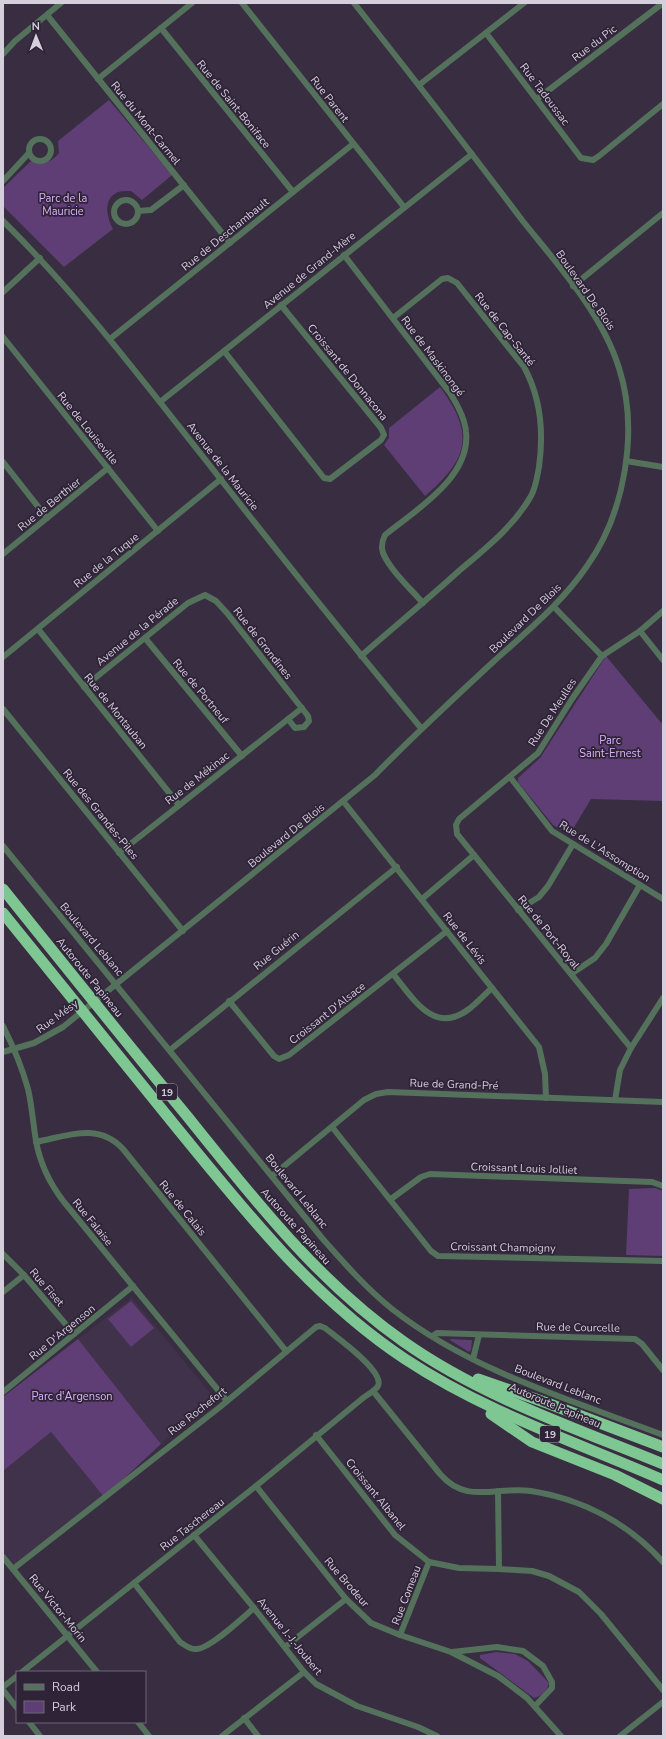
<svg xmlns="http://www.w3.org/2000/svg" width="666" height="1739" font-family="'Nunito Sans',sans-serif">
<rect width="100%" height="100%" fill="#382d41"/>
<g fill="#41324c">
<polygon points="132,1298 215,1399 161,1444 78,1339"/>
<polygon points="51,1432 104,1497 13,1569 3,1557 3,1471"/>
</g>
<g fill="#5e3e74">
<path d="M109,100L172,175L142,200L131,191C127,191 121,191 118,192C102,199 107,218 113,229L64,267L3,206V188L31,161C44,165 50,163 59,153L58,141Z"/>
<path d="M440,387C475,434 469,459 425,496L384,445L389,438V428Z"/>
<polygon points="606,656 663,725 663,801 591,799 570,834 553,825 518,782 518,778 540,758"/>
<polygon points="655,1188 663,1191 663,1256 626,1255 629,1189"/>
<polygon points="131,1301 154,1328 131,1347 108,1319"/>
<polygon points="78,1339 161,1444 104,1497 51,1432 3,1471 3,1397"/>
<polygon points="451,1339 472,1340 471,1350 469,1352 450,1340"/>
<path d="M496,1652L515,1654L528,1661L549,1683C548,1689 541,1697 534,1698L480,1658V1655Z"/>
</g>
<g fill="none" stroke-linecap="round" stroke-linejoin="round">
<g stroke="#54715b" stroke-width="6">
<polyline points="242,3 404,207"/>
<polyline points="47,15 230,243"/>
<polyline points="161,28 293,192"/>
<polyline points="486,33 581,158 593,160 599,156 663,104"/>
<polyline points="3,54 15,41 61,3"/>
<polyline points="98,79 192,3"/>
<polyline points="419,85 524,3"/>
<polyline points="537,99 663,3"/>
<circle cx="40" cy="150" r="11"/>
<polyline points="3,181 29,153"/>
<circle cx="126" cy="212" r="12"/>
<polyline points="138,211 151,210 184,185"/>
<path d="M3,221C77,294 139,376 204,458C275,549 347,639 421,728"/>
<path d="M344,255L450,393C457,404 465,418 466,432C471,477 416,510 385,535C382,541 381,547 383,553C390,570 411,589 423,603"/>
<polyline points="573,286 663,213"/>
<polyline points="3,292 40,258"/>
<polyline points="3,337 158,531"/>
<polyline points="110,339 353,144"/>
<polyline points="224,351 324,478 330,479 381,440 384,435 381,428 281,305"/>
<polyline points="160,402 472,154"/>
<polyline points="626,461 663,467"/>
<polyline points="3,462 47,518"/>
<polyline points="3,554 108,468"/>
<polyline points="554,607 602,656"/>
<polyline points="38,629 179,805"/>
<polyline points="640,631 663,660"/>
<polyline points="145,638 242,756"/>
<path d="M361,656C394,627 428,599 460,570C486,548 514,526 531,496C536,487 537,477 539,467C544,431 541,398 524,367L457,283L448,278L442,279L393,318"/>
<polyline points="3,657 221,479"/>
<polyline points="84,687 188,603 205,595 216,601 227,613 308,716 309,721 304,727 295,728 288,719"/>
<polyline points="3,709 183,931"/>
<polyline points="510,777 552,831 663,899"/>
<polyline points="343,801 539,1047 545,1074 546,1098"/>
<path d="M3,846L322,1238C344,1263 366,1288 392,1309C471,1371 571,1400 663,1435"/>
<polyline points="119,853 302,708"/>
<polyline points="422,899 474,855"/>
<polyline points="518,910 539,897 548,886 573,844"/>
<path d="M393,974C413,998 434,1036 469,1009C477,1003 484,995 492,988"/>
<polyline points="571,974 595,958 606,944 640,885"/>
<polyline points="229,1001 274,1056 279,1059 289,1055 447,931"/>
<path d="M3,1026C13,1046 22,1067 28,1089C32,1106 33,1123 36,1141C40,1163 50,1184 64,1202L227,1401"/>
<polyline points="631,1048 457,834 456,825 459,819 538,753 572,699 602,656 640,631 663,611"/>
<polyline points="170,1050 397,867"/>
<path d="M3,1052L34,1043L63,1027L375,775C413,736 453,699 493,662C526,632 562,603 587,566C625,513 639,430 619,368C602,313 557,264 522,220C467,147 411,75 354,3"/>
<polyline points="615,1100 620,1070 631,1048 663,998"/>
<polyline points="332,1127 431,1251 438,1256 663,1261"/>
<path d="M36,1142C67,1136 98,1122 123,1149L286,1351"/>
<polyline points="272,1176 364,1100 376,1094 388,1092 663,1102"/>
<polyline points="391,1199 421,1177 430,1174 652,1182 663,1186"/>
<polyline points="3,1254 24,1275 74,1334"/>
<polyline points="3,1292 24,1275"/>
<polyline points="433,1336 437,1333 635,1339 642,1344 663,1370"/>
<polyline points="473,1359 479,1335"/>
<path d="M373,1391L440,1474C467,1505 495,1486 531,1491C582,1499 628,1523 663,1562"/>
<polyline points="3,1392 133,1286"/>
<polyline points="316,1435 395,1535 429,1562 459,1568 499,1569 532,1571 549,1576 579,1592 601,1614 663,1690"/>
<polyline points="256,1486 346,1599 371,1623 400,1635 451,1652 498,1676 527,1698 561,1736"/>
<polyline points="498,1491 499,1569"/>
<polyline points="194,1535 254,1608 304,1672 316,1684 357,1706 418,1727 437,1736"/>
<polyline points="3,1557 97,1672"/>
<path d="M13,1569L220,1407L316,1327L320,1326L325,1328C336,1337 385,1371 378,1386C375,1391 367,1395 363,1398L256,1486L22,1672"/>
<path d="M134,1583L180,1642C185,1645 190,1650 197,1649C211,1648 242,1618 254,1608"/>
<polyline points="400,1635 429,1562"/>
<polyline points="285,1647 346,1599"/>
<polyline points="452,1652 497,1647 523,1651 543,1666 552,1682 552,1688 535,1706"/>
<polyline points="3,1687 17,1676"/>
<polyline points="3,1690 17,1708"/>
<polyline points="244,1718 258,1736"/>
<polyline points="29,1722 40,1736"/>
<polyline points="138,1722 149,1736"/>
<polyline points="222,1736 304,1672"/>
<polyline points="620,1736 663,1702"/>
</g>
<g stroke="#7ec792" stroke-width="11">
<path d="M3,889C64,965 125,1041 187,1116C253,1198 317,1281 404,1342C482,1397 575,1428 663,1464"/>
<path d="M3,913C61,984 119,1056 177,1128C246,1212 313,1298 405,1359C485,1412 576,1442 663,1480"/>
<polyline points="478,1379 547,1403 663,1447"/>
<polyline points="491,1414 532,1442 615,1475 663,1499"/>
</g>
</g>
<g text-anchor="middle" stroke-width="3.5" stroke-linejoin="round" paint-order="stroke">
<g fill="#2e2337" stroke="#a39baa" stroke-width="1">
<rect x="157" y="1084" width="20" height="16" rx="3"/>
<rect x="540" y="1426" width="20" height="16" rx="3"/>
</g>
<g font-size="10" font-weight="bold" fill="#d5cedb">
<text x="167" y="1096">19</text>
<text x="550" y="1438">19</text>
</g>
<g font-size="11" fill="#d5cedb" stroke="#2e2337">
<text transform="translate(594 43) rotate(-37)" y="4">Rue du Pic</text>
<text transform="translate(545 94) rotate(53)" y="4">Rue Tadoussac</text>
<text transform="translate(330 99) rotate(52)" y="4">Rue Parent</text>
<text transform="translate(234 104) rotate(51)" y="4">Rue de Saint-Boniface</text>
<text transform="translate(146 123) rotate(51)" y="4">Rue du Mont-Carmel</text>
<text transform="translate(225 234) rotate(-39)" y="4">Rue de Deschambault</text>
<text transform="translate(309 270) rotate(-39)" y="4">Avenue de Grand-Mère</text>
<text transform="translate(586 290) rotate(55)" y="4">Boulevard De Blois</text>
<text transform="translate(505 329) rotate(52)" y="4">Rue de Cap-Santé</text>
<text transform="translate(433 356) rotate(53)" y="4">Rue de Maskinongé</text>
<text transform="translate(348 372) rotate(51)" y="4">Croissant de Donnacona</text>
<text transform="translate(88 428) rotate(51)" y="4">Rue de Louiseville</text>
<text transform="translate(223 466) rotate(52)" y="4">Avenue de la Mauricie</text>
<text transform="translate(49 504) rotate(-39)" y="4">Rue de Berthier</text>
<text transform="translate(106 560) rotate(-39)" y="4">Rue de la Tuque</text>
<text transform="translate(525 618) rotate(-44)" y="4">Boulevard De Blois</text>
<text transform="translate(137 631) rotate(-39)" y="4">Avenue de la Pérade</text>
<text transform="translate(263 643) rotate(52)" y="4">Rue de Grondines</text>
<text transform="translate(201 691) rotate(50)" y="4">Rue de Portneuf</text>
<text transform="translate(116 711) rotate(51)" y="4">Rue de Montauban</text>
<text transform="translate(552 712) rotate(-57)" y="4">Rue De Meulles</text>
<text transform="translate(197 778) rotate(-38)" y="4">Rue de Mékinac</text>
<text transform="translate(101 814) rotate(51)" y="4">Rue des Grandes-Piles</text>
<text transform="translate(286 835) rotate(-39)" y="4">Boulevard De Blois</text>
<text transform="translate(605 851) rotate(32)" y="4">Rue de L'Assomption</text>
<text transform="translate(549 932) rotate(51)" y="4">Rue de Port-Royal</text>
<text transform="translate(465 938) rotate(52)" y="4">Rue de Lévis</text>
<text transform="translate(92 939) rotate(50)" y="4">Boulevard Leblanc</text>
<text transform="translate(276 950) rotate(-39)" y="4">Rue Guérin</text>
<text transform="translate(90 977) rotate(51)" y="4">Autoroute Papineau</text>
<text transform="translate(327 1013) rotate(-38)" y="4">Croissant D'Alsace</text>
<text transform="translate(57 1016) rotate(-36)" y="4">Rue Mésy</text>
<text transform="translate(454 1084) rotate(2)" y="4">Rue de Grand-Pré</text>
<text transform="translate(524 1168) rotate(2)" y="4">Croissant Louis Jolliet</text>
<text transform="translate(297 1191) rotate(51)" y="4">Boulevard Leblanc</text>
<text transform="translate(183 1208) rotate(51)" y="4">Rue de Calais</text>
<text transform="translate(93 1222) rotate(51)" y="4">Rue Falaise</text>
<text transform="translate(296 1226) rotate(48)" y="4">Autoroute Papineau</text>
<text transform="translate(503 1247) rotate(1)" y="4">Croissant Champigny</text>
<text transform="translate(47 1287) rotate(49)" y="4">Rue Fiset</text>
<text transform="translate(578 1327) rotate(1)" y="4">Rue de Courcelle</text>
<text transform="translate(62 1332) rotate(-39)" y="4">Rue D'Argenson</text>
<text transform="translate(558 1384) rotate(21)" y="4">Boulevard Leblanc</text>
<text transform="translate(555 1405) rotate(23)" y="4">Autoroute Papineau</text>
<text transform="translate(197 1411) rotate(-38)" y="4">Rue Rochefort</text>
<text transform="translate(376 1494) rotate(51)" y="4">Croissant Albanel</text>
<text transform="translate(192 1524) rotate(-38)" y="4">Rue Taschereau</text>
<text transform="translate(347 1582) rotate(49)" y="4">Rue Brodeur</text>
<text transform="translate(406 1595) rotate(-69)" y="4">Rue Comeau</text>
<text transform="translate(58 1608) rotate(51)" y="4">Rue Victor-Morin</text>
<text transform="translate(290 1636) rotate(51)" y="4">Avenue J.-J.-Joubert</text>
</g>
<g font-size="11" fill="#dbb2fa" stroke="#2e2337">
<text x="63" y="202">Parc de la<tspan x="63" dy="13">Mauricie</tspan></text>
<text x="610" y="744">Parc<tspan x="610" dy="13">Saint-Ernest</tspan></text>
<text x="72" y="1400">Parc d'Argenson</text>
</g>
</g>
<rect width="666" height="1739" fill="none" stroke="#d5cedb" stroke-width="8"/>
<rect x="16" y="1671" width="130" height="52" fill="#2e2337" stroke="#716779"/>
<rect x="24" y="1684" width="20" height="6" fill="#54715b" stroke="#716779"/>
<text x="52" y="1691" font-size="12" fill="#d5cedb">Road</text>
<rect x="24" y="1701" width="20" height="12" fill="#5e3e74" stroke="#716779"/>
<text x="52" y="1711" font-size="12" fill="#d5cedb">Park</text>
<g transform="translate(36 36) rotate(359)" stroke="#2e2337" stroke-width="3" paint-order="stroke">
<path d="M0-3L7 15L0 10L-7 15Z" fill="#d5cedb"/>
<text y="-6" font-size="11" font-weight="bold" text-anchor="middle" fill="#d5cedb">N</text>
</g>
</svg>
